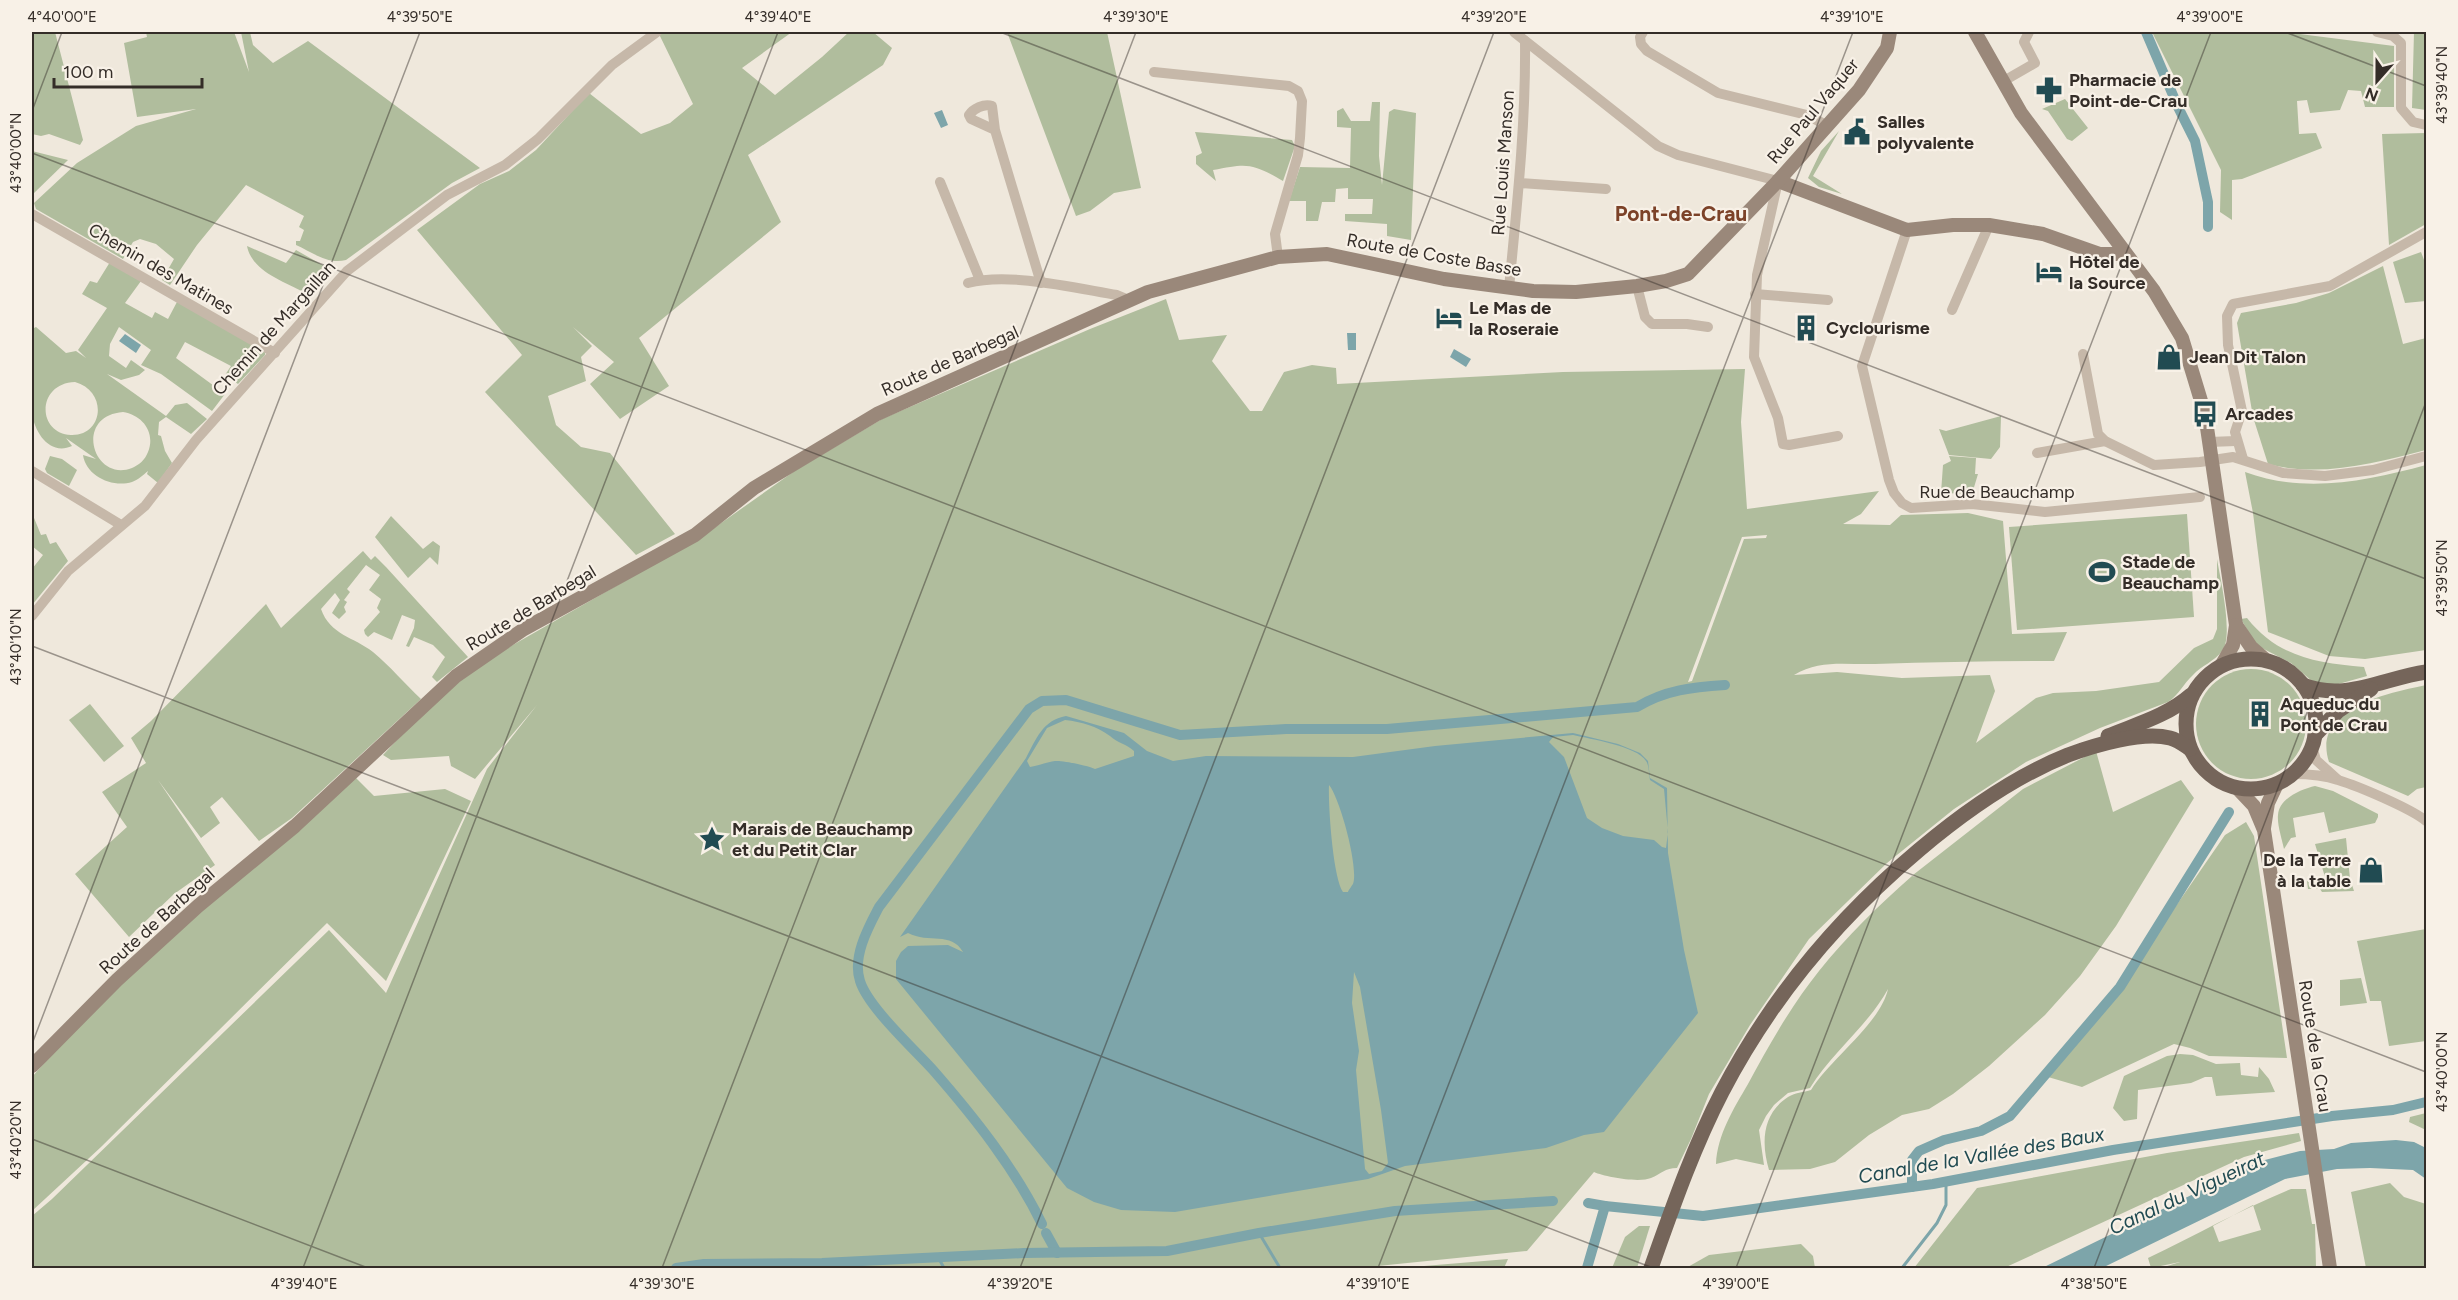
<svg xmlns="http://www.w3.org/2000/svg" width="2458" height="1300" font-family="Figtree,sans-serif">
<rect width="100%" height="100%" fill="#efe8dc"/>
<g fill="#b0bd9d" fill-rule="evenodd">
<polygon points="32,32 55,32 83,140 80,145 49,134 41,136 32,134"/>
<path d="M146,32H234L249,72L241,32H250L253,45L273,63L308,41L480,168L452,183L346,260C328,265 312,252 296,245V241H300L304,230L299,227L304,216L246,185L197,245L170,285L162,280L174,259L156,244L140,239L133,242L123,259L36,209L34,203L77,163L136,126L196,109L137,117L124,43L147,37Z"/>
<polygon points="663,32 792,32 742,68 775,95 822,57 849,32 873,32 892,48 883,65 748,155 781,222 639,338 669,386 620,419 590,384 614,362 573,327 592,346 581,357 586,381 548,396 556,425 581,447 610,453 675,534 636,555 485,392 522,355 417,230 480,184 509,171 536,150 589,93 641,134 670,123 693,104 659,34"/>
<polygon points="1007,32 1107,32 1141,188 1114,193 1090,211 1076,216"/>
<polygon points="2152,32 2284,32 2394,46 2394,107 2365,107 2361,91 2348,90 2340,110 2310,113 2307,100 2297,101 2299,134 2316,133 2322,148 2242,179 2232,180 2232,220 2220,212 2221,170"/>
<polygon points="2412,32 2426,32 2426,110 2412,108 2414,32"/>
<polygon points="2065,99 2088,128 2072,141 2067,139 2048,111 2042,109"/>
<polygon points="1372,102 1380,102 1379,156 1382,185 1389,112 1394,109 1416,113 1411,240 1387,236 1387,224 1345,221 1345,214 1372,214 1373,199 1348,199 1348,188 1336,189 1335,202 1322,202 1318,221 1306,221 1306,201 1289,201 1300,167 1350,168 1351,128 1337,127 1337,111 1343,108 1351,121 1370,121"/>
<polygon points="1839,131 1813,176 1842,194 1819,187 1808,178 1821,151"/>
<path d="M1195,132L1292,140L1295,146L1283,181C1252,163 1248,163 1213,170L1216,181L1196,164V156L1202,153Z"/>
<polygon points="2426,133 2426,224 2389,245 2382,134"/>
<polygon points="32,151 68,160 32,195"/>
<path d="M247,246L286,263L296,250L333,271L312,294H307C286,282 252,272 247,246Z"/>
<polygon points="2421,252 2426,265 2426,301 2405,303 2393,262"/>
<path d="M110,262L141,281L125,303L152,318L155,312L168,319L178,300L265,351V355L238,384L225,375L231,366L185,342L176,358L225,394L212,411L161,374L141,365L151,350L119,327L110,344L109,356L126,368L131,360L145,370L139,375L121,380L107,374L166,416L175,405L187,403L207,419L191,434L166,417L159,422L158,435L161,436L165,451L172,463L158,483L147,474L148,471C143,475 138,480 132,482C112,488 86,476 83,455L96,459L66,438L72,446C50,456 35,433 32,414V329L36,327L66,353L76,351L86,358L78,350L107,308L82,294L90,281L97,283ZM75,382C108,391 104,436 71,435C36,433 37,383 75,382ZM123,412C142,415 156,432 148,452C145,460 139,465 132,468C93,483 73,416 123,412Z"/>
<path d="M2383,266L2403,344L2426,338V450C2375,463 2321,478 2268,464L2253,417L2237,323L2241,313L2296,303L2329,293Z"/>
<path d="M1166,299L1179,340L1227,335L1212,361L1250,411H1262L1284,372L1312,365L1336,368L1337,384L1563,372L1745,369L1741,422L1747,509L1879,491L1861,514L1843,524L1890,525L1901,515L1968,513L2003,521L2012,634L2067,632L2054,661C1994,661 1934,662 1875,664C1847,665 1820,659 1794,675L1837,672L1902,678L1990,675L1995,691L1976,743L2036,698L2053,693L2096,691L2159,682L2194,648L2213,639L2217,629V559C2220,577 2234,637 2222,651C2215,661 2201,666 2193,675C2183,684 2179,695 2168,702L2100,728L2026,762L1954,809L1887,863L1809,939L1750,1025L1709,1094L1691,1139L1677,1168C1665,1168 1661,1174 1651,1178C1639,1183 1605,1177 1594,1172L1527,1251L1358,1268H32V1216L52,1199L329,930L386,993L487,769L537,705L475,779L451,766L449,756L391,760L383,755L441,693L499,653L700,538L796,470L882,419L1090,329ZM1767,535L1766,538L1744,539L1692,681L1688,682L1742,537Z"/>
<polygon points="2001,416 2000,447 1991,459 1949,455 1939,429 1946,431"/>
<polygon points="50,456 62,459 77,470 69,486 47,473 45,469"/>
<polygon points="1949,456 1976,458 1975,474 1978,474 1972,494 1941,493 1943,465 1951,461"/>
<path d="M2426,465V650L2365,659L2329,656L2268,632L2253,513L2245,472C2304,494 2367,481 2426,465Z"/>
<polygon points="32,513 41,535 46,534 50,544 56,542 68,561 32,605 32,569 43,555 32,546"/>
<polygon points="2187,514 2194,617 2017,630 2009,527"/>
<polygon points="391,516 423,549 433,541 440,546 438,565 430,557 408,578 375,537"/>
<path d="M363,551L371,560L375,556L386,567L468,657L437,682L432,677L445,657L433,645L414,637L409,647L406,646L414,628L415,620L402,615L392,640L374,632L368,637L365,634L364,630L380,612L377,608L381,599L369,590L380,575L366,565L347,589L350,592L344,600L347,602L344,607L346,612L339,619L332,613L340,600L335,593L321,609C330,635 354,637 373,652C390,666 405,684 421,699L292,818L259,841L222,797L210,807L220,823L201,838L158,780L215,865L174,894L129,937L75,874L127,827L102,792L146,763L131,738L151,721L266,604L281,628Z"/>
<path d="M2247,618C2278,657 2316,663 2364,667L2367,676L2335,685L2313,682L2291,663L2256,645L2241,619Z"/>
<circle cx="2251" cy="724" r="55"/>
<path d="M2426,685V787L2417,789L2408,796L2329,762C2311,707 2390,693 2426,685Z"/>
<polygon points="90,704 124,746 104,762 69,720"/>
<path d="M2096,751L2113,812L2181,780L2194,798L2116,926L2080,976L2045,1015L1989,1066L1953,1094L1929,1109L1902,1115L1869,1135L1835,1162L1810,1169L1769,1170C1761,1143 1762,1114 1788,1097C1794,1093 1804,1092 1811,1090C1831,1058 1880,1024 1888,989C1867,1027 1832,1052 1810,1088L1788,1093L1774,1105L1766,1116L1759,1130L1764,1165L1736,1159L1716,1164C1717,1135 1734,1108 1748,1084C1769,1045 1791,1006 1819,971C1847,936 1879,905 1912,876L1917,877L1913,875L2023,789Z"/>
<polygon points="356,778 374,796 445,789 471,801 386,981 327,923 101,1147 32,1211 32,1077 91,1010 190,918"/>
<path d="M2315,786L2333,791L2378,814V817L2375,823L2329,833L2324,812L2293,818L2296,837L2291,838L2284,849C2282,839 2277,825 2278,815C2279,798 2302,789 2315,786Z"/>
<polygon points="2246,822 2254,836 2287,1058 2209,1056 2190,1048 2174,1044 2082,1087 2048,1077 2126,984 2160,929 2225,835"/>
<polygon points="2346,838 2350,879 2354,891 2322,892 2320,889 2308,889 2307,881 2325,877 2315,844"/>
<polygon points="2426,929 2426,1041 2389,1046 2381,1001 2370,1001 2357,941"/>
<polygon points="2361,978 2367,1003 2340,1006 2340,980"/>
<polygon points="2180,1054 2193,1055 2216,1064 2240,1063 2241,1075 2258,1077 2259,1067 2269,1079 2275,1092 2216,1096 2212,1077 2205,1077 2191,1083 2138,1090 2137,1119 2124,1121 2113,1108 2124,1076 2167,1056"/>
<polygon points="2426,1113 2426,1130 2409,1122 2410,1117"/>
<polygon points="2299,1133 2301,1141 2244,1157 2004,1268 1914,1268 1977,1188 2167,1153"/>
<polygon points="2390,1183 2404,1197 2426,1204 2426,1268 2366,1268 2351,1192"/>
<path d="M2291,1189H2306L2312,1224H2315L2316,1268H2161L2180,1262L2151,1268L2148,1258C2196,1235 2242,1209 2291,1189ZM2253,1205L2261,1230L2219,1242L2213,1226Z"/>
<polygon points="1639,1226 1650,1226 1637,1268 1612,1268 1625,1237"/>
<polygon points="1801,1244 1813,1256 1815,1268 1686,1268 1709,1255"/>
<polygon points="1508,1259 1504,1268 1400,1268"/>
</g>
<g fill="#7da5aa" fill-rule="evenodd">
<polygon points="942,110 948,125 941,128 934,113"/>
<polygon points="1347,333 1356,333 1356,350 1348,350"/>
<polygon points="125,334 141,345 136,353 119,341"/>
<polygon points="1454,349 1471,359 1466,367 1450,357"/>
<path d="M1066,716L1124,733L1147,751L1173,761L1206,756L1353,757L1435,746L1573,733L1618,744L1640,753L1648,761L1650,778L1667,788L1668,853L1684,950L1698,1013L1604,1132L1584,1135L1546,1148L1405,1166L1368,1179L1175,1212L1121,1210L1094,1202L1067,1188L896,979V961L901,952L908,946L948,945L963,952C951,931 929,944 908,933L900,937L1026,758C1036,739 1043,720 1066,716ZM1065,720C1082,722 1096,726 1110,736C1117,743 1127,744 1134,751V756L1095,769C1089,766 1062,760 1055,761C1047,762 1038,766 1030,767L1027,761L1047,728ZM1573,735C1590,739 1637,746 1646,761C1649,765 1649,774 1650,780L1664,789L1668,832L1666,848L1662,847L1654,840L1623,836L1602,828L1587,818L1564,757L1549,742L1553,737ZM1329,785C1340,798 1359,868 1353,884C1353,884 1348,891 1348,892H1343C1333,878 1328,805 1329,785ZM1354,972L1360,987L1381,1110L1388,1163L1382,1171L1369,1174L1365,1169L1356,1070L1359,1051L1352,1003Z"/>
<polygon points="2396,1140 2414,1142 2426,1148 2426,1179 2413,1170 2370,1168 2337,1169 2285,1179 2102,1268 2042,1268 2261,1161 2300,1151 2334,1149 2351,1143"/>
</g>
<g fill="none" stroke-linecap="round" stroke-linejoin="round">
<g stroke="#7da5aa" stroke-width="3">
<polyline points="1259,1233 1280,1268"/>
<polyline points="938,1257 944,1268"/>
<polyline points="1902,1268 1937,1223 1946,1205 1946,1182"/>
</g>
<g stroke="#7da5aa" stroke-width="10">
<polyline points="2146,32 2178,107 2195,141 2208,202 2208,227"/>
<polyline points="1912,1187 1912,1160 1919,1151 1944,1140 1981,1131 2010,1116 2120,987 2229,812"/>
<polyline points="1588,1203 1605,1206"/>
<path d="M1042,1224C1014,1167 974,1117 933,1070C914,1049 868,1007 860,981C852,957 868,928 879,907L1029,709L1042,701L1066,700L1180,735L1286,729H1387L1637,707C1665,690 1693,687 1725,685"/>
<polyline points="1046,1233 1057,1253"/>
<polyline points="676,1268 704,1264 822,1263 1024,1253 1167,1251 1259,1233 1395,1211 1553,1201"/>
<polyline points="1587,1268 1605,1206 1703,1216 1933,1184 2113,1150 2332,1116 2393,1110 2426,1102"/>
</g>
<g stroke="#c6b8a9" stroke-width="10">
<polyline points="1514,32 1658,146 1678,155 1778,181 1757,275 1754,357 1778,418 1783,444 1789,445 1838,436"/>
<polyline points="1643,32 1640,37 1641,44 1647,51 1718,93 1807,115 1828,126"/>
<polyline points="2377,32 2393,36 2401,43 2401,108 2413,122 2426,125"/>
<polyline points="1154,72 1289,86 1298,91 1302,101 1300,138 1298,155 1275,234 1278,257"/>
<polyline points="2002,82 2035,63 2024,42 2029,32"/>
<path d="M995,130L971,119L969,115C973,109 984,103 992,106L995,130L1041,283"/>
<polyline points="940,182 980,280"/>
<polyline points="1519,183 1606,189"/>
<polyline points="32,214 275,353"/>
<polyline points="1907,230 1862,366 1889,480 1894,493 1902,503 1911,508 1972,504 2045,512 2200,497"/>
<path d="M968,283C1009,272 1075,288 1117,295L1129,300"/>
<polyline points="1637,286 1645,317 1652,324 1687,324 1708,327"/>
<path d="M1509,288C1517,205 1526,123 1525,41"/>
<polyline points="1755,294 1828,300"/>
<polyline points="1952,310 1989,225"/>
<polyline points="2083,354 2098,434 2105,441 2154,465 2200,462 2233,457 2283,473 2325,476 2373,470 2426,456"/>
<polyline points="2209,442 2236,441"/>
<polyline points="2037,453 2105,441"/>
<polyline points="2243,459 2235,432 2242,411 2228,345 2227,316 2233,304 2330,286 2426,232"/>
<polyline points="32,471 121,525"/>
<polyline points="32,616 68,571 145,506 196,440 347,271 447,195 505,165 538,139 612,65 657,32"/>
<polyline points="2312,746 2316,760 2337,779"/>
<path d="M2292,774C2307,774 2324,775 2338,780C2358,786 2412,809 2426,821"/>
</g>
<g stroke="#9a887a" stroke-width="14">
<polyline points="1975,32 2021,113 2154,291 2182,338 2205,414 2236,625 2233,645 2221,666"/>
<polyline points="1778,181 1907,230 1953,225 1989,225 2043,234 2100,254 2125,254"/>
<polyline points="2236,625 2251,647 2267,661"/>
<polyline points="2237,788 2254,806 2264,830 2330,1268"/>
<polyline points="2264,828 2268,803 2277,784"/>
<polyline points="32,1066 117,980 198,906 295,826 456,676 524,629 695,535 754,488 877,414 1148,292 1278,257 1327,254 1444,279 1533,291 1576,292 1637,286 1666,281 1688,274 1778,181 1859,90 1887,48 1890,32"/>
</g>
<g stroke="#75655a" stroke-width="15">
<circle cx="2251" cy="724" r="65"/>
<path d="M2303,685C2345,702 2384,678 2426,672"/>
<polyline points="2315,735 2338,711 2371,689"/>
<path d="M2108,736C2137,724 2167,716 2191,695"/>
<path d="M1651,1268C1672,1209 1693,1148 1722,1092C1771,998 1838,918 1919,850C1964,812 2013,777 2068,755C2095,745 2142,731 2170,738C2178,740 2184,745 2190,749"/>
</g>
</g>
<path fill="none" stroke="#342d28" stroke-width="1.5" stroke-opacity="0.45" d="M1000,32L2426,579M2285,32L2426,86M32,111L62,32M32,153L2426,1072M32,646L1653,1268M32,1044L420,32M32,1139L368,1268M303,1268L778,32M662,1268L1136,32M1020,1268L1494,32M1378,1268L1853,32M1736,1268L2211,32M2094,1268L2426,402"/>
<defs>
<g id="pharmacy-bare" transform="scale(2.07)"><path d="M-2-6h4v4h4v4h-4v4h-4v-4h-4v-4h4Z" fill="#214b52" stroke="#f8f1e7" stroke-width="2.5" paint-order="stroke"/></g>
<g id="civic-bare" transform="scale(2.07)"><path d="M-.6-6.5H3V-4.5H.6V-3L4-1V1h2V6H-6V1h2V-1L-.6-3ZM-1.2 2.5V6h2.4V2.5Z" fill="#214b52" stroke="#f8f1e7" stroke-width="2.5" paint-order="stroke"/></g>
<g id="hotel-bare" transform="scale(2.07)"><path d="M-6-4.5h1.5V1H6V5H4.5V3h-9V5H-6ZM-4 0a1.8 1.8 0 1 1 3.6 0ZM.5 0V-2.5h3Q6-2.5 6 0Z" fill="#214b52" stroke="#f8f1e7" stroke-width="2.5" paint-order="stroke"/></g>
<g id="building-bare" transform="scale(2.07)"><path d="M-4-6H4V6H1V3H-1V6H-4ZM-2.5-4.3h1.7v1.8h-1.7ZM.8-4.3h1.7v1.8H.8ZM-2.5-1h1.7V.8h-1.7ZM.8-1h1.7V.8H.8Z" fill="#214b52" stroke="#f8f1e7" stroke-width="2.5" paint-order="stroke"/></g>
<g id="shop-bare" transform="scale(2.07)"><path d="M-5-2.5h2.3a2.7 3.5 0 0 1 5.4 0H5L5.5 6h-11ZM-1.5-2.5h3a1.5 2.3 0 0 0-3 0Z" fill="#214b52" stroke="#f8f1e7" stroke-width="2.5" paint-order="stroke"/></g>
<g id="bus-bare" transform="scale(2.07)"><path d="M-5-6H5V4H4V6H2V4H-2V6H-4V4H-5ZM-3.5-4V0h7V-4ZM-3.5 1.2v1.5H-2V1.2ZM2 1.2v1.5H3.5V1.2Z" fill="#214b52" stroke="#f8f1e7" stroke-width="2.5" paint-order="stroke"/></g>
<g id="stadium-bare" transform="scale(2.07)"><path d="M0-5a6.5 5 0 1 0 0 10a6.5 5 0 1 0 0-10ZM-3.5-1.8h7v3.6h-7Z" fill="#214b52" stroke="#f8f1e7" stroke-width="2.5" paint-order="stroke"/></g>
<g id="sight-bare" transform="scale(2.07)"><path d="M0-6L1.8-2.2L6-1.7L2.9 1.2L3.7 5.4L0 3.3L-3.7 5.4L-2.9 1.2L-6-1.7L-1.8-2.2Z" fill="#214b52" stroke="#f8f1e7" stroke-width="2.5" paint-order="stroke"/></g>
</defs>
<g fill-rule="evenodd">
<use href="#pharmacy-bare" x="2049" y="90"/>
<use href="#civic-bare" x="1857" y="132"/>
<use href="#hotel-bare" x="2049" y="272"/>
<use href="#hotel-bare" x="1449" y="318"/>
<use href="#building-bare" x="1806" y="328"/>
<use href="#shop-bare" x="2169" y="357"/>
<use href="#bus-bare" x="2205" y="414"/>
<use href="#stadium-bare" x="2102" y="572"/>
<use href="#building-bare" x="2260" y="714"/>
<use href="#sight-bare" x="712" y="839"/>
<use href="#shop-bare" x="2371" y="870"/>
</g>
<g text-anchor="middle" stroke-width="4.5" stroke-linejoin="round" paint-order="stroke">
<g font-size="18" font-weight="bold" fill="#342d28" stroke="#f8f1e7" text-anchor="start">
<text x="2069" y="86">Pharmacie de<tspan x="2069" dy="21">Point-de-Crau</tspan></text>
<text x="1877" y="128">Salles<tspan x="1877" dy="21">polyvalente</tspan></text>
<text x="2069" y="268">Hôtel de<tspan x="2069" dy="21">la Source</tspan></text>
<text x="1469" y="314">Le Mas de<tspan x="1469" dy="21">la Roseraie</tspan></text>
<text x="1826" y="334">Cyclourisme</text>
<text x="2189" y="363">Jean Dit Talon</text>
<text x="2225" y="420">Arcades</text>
<text x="2122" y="568">Stade de<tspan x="2122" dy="21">Beauchamp</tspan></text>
<text x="2280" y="710">Aqueduc du<tspan x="2280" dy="21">Pont de Crau</tspan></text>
<text x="732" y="835">Marais de Beauchamp<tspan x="732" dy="21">et du Petit Clar</tspan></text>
<text x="2351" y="866" text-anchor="end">De la Terre<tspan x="2351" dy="21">à la table</tspan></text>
</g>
<g font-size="18" fill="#342d28" stroke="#f8f1e7">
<text transform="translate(1813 111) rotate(-50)" y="6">Rue Paul Vaquer</text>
<text transform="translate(1503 163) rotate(-86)" y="6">Rue Louis Manson</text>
<text transform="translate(1434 255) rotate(10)" y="6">Route de Coste Basse</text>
<text transform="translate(161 269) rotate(30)" y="6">Chemin des Matines</text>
<text transform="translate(274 328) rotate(-48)" y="6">Chemin de Margaillan</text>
<text transform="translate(950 361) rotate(-24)" y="6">Route de Barbegal</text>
<text x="1997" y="498">Rue de Beauchamp</text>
<text transform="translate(531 608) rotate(-31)" y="6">Route de Barbegal</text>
<text transform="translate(157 921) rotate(-42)" y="6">Route de Barbegal</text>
<text transform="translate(2315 1046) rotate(81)" y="6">Route de la Crau</text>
</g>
<g font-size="20" font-style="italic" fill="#214b52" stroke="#f8f1e7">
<text transform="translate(1981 1155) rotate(-10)" y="7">Canal de la Vallée des Baux</text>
<text transform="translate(2187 1193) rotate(-25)" y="7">Canal du Vigueirat</text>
</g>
<g font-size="21" font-weight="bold" fill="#7c4228" stroke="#f8f1e7">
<text x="1681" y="221">Pont-de-Crau</text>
</g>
</g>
<rect width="2458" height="1300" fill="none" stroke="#f8f1e7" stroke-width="66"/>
<g transform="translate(2377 81) rotate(201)" stroke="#f8f1e7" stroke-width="4.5" paint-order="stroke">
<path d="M0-4.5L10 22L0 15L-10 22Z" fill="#342d28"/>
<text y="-9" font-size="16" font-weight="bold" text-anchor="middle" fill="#342d28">N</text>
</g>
<path d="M54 78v9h148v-9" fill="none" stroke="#342d28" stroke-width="3"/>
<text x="63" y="78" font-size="18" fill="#342d28" stroke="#f8f1e7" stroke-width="4.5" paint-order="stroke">100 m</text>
<rect x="33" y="33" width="2392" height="1234" fill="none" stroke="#342d28" stroke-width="2"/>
<g font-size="15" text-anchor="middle" fill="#342d28">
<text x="62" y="22">4°40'00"E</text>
<text x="420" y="22">4°39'50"E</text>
<text x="778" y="22">4°39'40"E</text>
<text x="1136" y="22">4°39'30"E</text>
<text x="1494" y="22">4°39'20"E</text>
<text x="1852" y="22">4°39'10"E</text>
<text x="2210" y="22">4°39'00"E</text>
<text transform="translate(2442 85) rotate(-90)" y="5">43°39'40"N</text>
<text transform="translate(16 153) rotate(-90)" y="5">43°40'00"N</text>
<text transform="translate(2442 578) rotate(-90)" y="5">43°39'50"N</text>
<text transform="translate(16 647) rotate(-90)" y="5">43°40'10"N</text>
<text transform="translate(2442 1072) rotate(-90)" y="5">43°40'00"N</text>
<text transform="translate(16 1140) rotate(-90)" y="5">43°40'20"N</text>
<text x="304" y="1289">4°39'40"E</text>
<text x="662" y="1289">4°39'30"E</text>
<text x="1020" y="1289">4°39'20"E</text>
<text x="1378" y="1289">4°39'10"E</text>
<text x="1736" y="1289">4°39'00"E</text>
<text x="2094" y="1289">4°38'50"E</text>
</g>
</svg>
